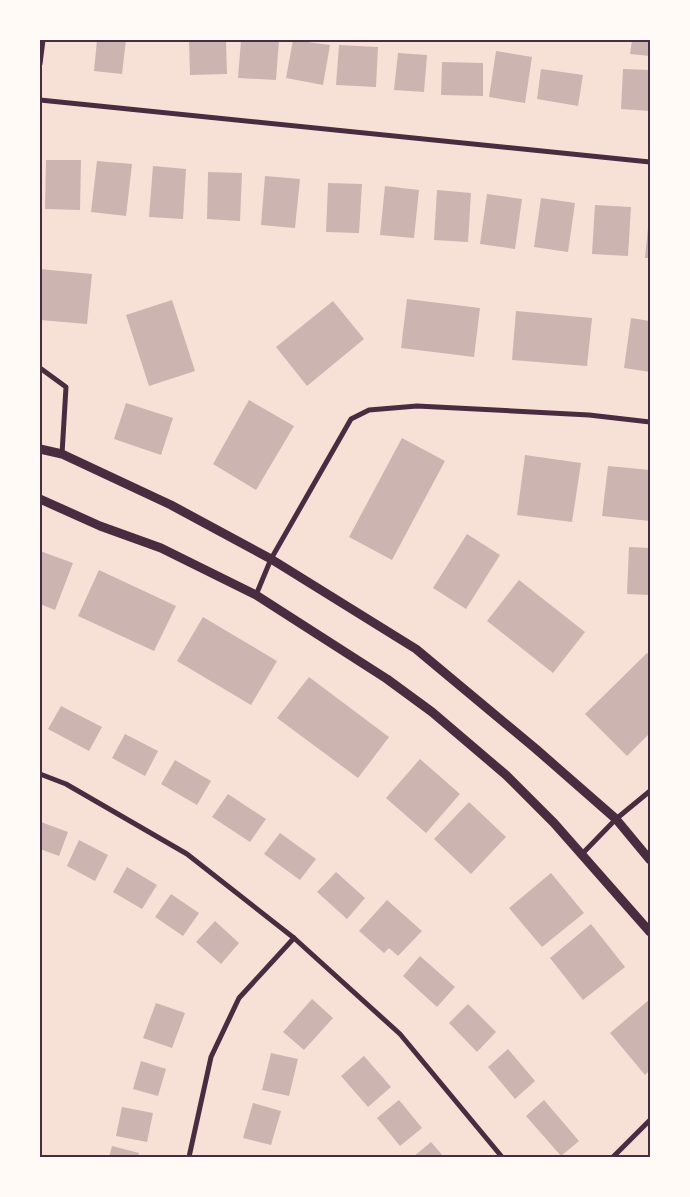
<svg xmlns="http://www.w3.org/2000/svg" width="690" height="1197" font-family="Jost,sans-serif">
<rect width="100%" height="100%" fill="#f7e1d7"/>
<g fill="#ccb4b1">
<polygon points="97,40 126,40 122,74 94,71"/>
<polygon points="189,40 226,40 227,74 190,75"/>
<polygon points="241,40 279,40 276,80 238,78"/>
<polygon points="293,40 330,45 323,85 286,78"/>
<polygon points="632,40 650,40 650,56 630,54"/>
<polygon points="339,45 378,47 376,87 336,85"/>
<polygon points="496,51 532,57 525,103 489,97"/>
<polygon points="398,53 427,55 424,92 394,90"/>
<polygon points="442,62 483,63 483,96 441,95"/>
<polygon points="541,69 583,75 578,106 537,99"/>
<polygon points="623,69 650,70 650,111 621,109"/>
<polygon points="46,160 81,160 80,210 45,209"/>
<polygon points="97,161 132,164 126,216 91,212"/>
<polygon points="153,166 186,169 183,219 149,217"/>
<polygon points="208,172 242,173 240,221 207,219"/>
<polygon points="265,176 300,179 295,228 261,225"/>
<polygon points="328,183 362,184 359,233 326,232"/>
<polygon points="385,186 419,190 414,238 380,235"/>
<polygon points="437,190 471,193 468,242 434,240"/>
<polygon points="487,194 522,199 515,249 480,244"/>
<polygon points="541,198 575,203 568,252 534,247"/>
<polygon points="595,205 631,207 628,256 592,254"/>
<polygon points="649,218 650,218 650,258 645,258"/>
<polygon points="40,269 92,274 87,324 40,320"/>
<polygon points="407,299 480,308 474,357 401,348"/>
<polygon points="172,300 195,371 149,386 126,315"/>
<polygon points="333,301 364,339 307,386 276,347"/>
<polygon points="516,311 592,318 587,366 512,360"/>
<polygon points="631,318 650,321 650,372 624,368"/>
<polygon points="249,400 294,426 256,490 213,464"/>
<polygon points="126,403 173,418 161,455 114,439"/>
<polygon points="402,438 445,461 392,560 349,537"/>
<polygon points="525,455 581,463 572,522 517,515"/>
<polygon points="608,466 650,470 650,521 602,516"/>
<polygon points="467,534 500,555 466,609 433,588"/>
<polygon points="629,547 650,548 650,595 627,594"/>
<polygon points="40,551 73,563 55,610 40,604"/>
<polygon points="99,570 176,606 154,651 78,616"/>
<polygon points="519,580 585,632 553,673 487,621"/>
<polygon points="203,617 277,661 251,705 177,661"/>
<polygon points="647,653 650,656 650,733 627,756 585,714"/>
<polygon points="309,677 389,737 358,778 277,718"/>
<polygon points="61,706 102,727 89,751 48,729"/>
<polygon points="125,734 158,751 145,776 112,758"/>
<polygon points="420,759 460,794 426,833 386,798"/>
<polygon points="175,760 211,781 197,805 161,784"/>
<polygon points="228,794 266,819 250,842 212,817"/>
<polygon points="469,802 506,837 471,874 434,839"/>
<polygon points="41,822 68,832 59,856 40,849"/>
<polygon points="280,833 316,859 300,880 264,854"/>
<polygon points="79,840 108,855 95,881 67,866"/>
<polygon points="127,867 157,885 142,909 113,892"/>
<polygon points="336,872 365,898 347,919 317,892"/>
<polygon points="551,873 584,913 542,947 509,908"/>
<polygon points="171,894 199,913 183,936 155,917"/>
<polygon points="387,900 422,931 398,956 389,948 384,953 359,931"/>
<polygon points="215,921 239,943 221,964 196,942"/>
<polygon points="591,924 625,967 583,1000 550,958"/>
<polygon points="420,956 455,987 437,1007 403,976"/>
<polygon points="312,999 333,1018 304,1050 283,1032"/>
<polygon points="650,999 650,1070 645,1075 610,1033"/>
<polygon points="156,1003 185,1013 172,1048 143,1038"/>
<polygon points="468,1004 496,1032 477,1052 449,1023"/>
<polygon points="508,1049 535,1081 515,1099 488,1067"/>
<polygon points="271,1053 298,1059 289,1096 262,1090"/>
<polygon points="364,1056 391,1087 368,1107 341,1076"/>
<polygon points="141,1061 166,1069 158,1096 133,1089"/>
<polygon points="399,1100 422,1128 400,1146 377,1118"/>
<polygon points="544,1100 579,1141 561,1156 526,1116"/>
<polygon points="253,1103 281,1111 271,1145 243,1138"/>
<polygon points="122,1107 153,1113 147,1142 116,1136"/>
<polygon points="431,1142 444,1157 413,1157"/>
<polygon points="112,1146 139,1153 138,1157 109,1157"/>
</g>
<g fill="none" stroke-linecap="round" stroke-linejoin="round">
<g stroke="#4a2c40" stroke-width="5">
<polyline points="40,64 43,40"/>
<polyline points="40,100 650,162"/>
<polyline points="40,368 66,387 62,454"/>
<polyline points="256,595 271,559 351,419 369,410 417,406 589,415 650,422"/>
<polyline points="40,774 66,784 187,854 294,938 400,1034 502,1157"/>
<polyline points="582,854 616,819 650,791"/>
<polyline points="189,1157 211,1057 239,998 294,938"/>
<polyline points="613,1157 650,1120"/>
</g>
<g stroke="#4a2c40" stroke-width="9">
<polyline points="40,449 62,454 171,505 271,559 416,649 536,749 616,819 650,860"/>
<polyline points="40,499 100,526 161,548 256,595 387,679 432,712 506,775 554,823 650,932"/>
</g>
</g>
<rect width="690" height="1197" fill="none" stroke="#fffaf5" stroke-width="82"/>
<rect x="41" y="41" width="608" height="1115" fill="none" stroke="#4a2c40" stroke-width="2"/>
</svg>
